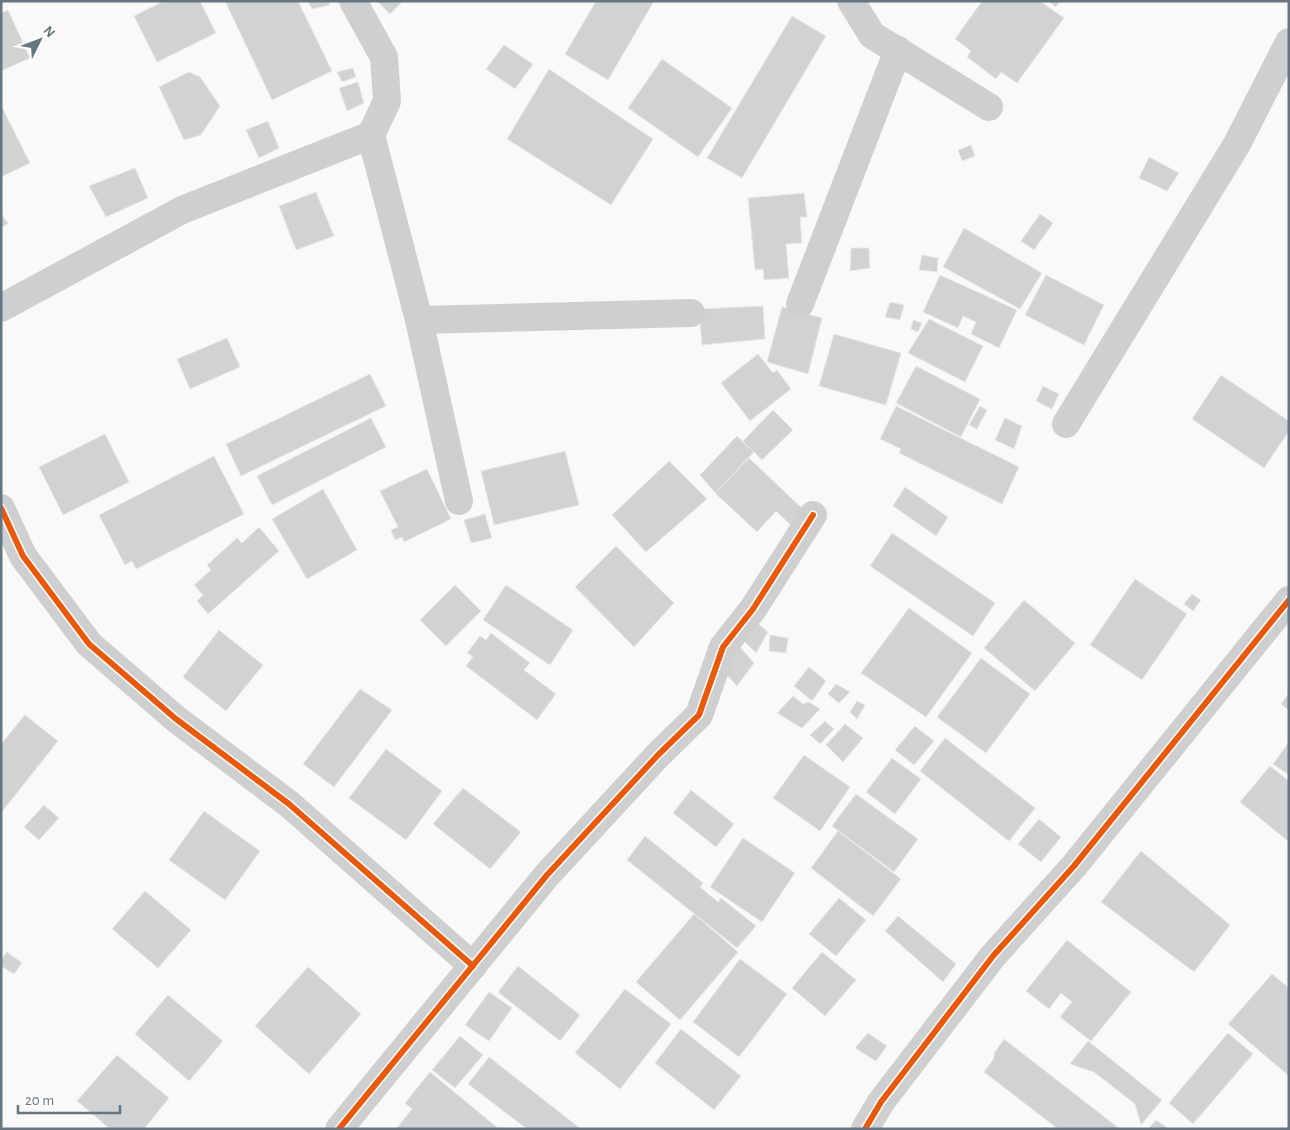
<svg xmlns="http://www.w3.org/2000/svg" width="1290" height="1130" font-family="'Alegreya Sans',sans-serif">
<rect width="100%" height="100%" fill="#f9f9f9"/>
<g fill="#d0d2d3" stroke="#e8e8e8">
<polygon points="164,1 200,1 216,33 157,62 134,16"/>
<polygon points="225,1 298,1 332,71 272,100"/>
<polygon points="308,1 329,1 330,5 312,9"/>
<polygon points="377,1 403,1 390,14"/>
<polygon points="596,1 654,1 608,80 565,54"/>
<polygon points="982,1 1040,1 1064,18 1017,83 1001,72 996,79 967,57 971,51 955,39"/>
<polygon points="1048,1 1060,1 1056,7"/>
<polygon points="8,10 30,58 1,71 1,13"/>
<polygon points="792,16 826,36 742,178 707,158"/>
<polygon points="504,45 533,64 515,89 486,69"/>
<polygon points="662,59 732,108 698,157 628,108"/>
<polygon points="353,68 356,77 342,82 337,72"/>
<polygon points="549,69 653,139 611,205 507,139"/>
<polygon points="189,72 200,77 220,106 201,135 184,140 159,87"/>
<polygon points="358,82 364,103 347,111 339,88"/>
<polygon points="1,105 30,163 1,177"/>
<polygon points="268,121 279,148 259,158 246,130"/>
<polygon points="971,145 975,156 962,161 958,150"/>
<polygon points="1149,157 1179,173 1167,191 1139,178"/>
<polygon points="135,168 148,198 106,217 89,186"/>
<polygon points="316,192 334,236 296,250 279,206"/>
<polygon points="804,193 807,217 800,217 802,243 786,244 789,278 764,280 763,269 755,270 748,198"/>
<polygon points="1,214 8,223 1,228"/>
<polygon points="1040,214 1053,223 1034,250 1021,241"/>
<polygon points="964,228 1042,273 1020,309 943,267"/>
<polygon points="851,248 869,248 870,268 850,271"/>
<polygon points="922,255 938,258 937,272 919,270"/>
<polygon points="940,275 1017,310 999,348 971,334 976,322 963,316 958,328 923,312"/>
<polygon points="1046,275 1104,305 1084,345 1025,315"/>
<polygon points="890,302 904,305 900,320 885,317"/>
<polygon points="763,306 765,339 702,345 699,309"/>
<polygon points="782,307 822,318 808,374 767,362"/>
<polygon points="929,319 983,346 965,382 908,353"/>
<polygon points="913,320 922,323 918,332 911,329"/>
<polygon points="834,334 901,353 886,405 819,386"/>
<polygon points="227,338 240,367 190,389 177,359"/>
<polygon points="758,354 773,373 777,370 791,389 750,421 721,383"/>
<polygon points="916,366 980,399 961,437 896,403"/>
<polygon points="370,374 386,406 241,476 226,444"/>
<polygon points="1221,375 1289,421 1289,431 1264,468 1192,419"/>
<polygon points="1043,386 1059,394 1052,409 1036,401"/>
<polygon points="896,406 1019,467 1002,504 899,453 901,449 880,439"/>
<polygon points="980,406 987,410 977,429 969,425"/>
<polygon points="773,410 793,430 762,460 743,441"/>
<polygon points="371,418 386,447 272,505 257,476"/>
<polygon points="1005,418 1022,426 1014,449 995,440"/>
<polygon points="105,434 129,482 63,515 39,467"/>
<polygon points="737,436 754,452 715,493 700,475"/>
<polygon points="565,451 579,505 494,525 481,471"/>
<polygon points="214,456 244,514 136,569 132,561 125,565 99,515"/>
<polygon points="749,458 806,512 793,527 776,511 757,532 715,493"/>
<polygon points="669,461 707,499 646,552 612,515"/>
<polygon points="427,469 451,519 404,542 402,537 395,540 391,530 398,527 380,491"/>
<polygon points="905,487 948,517 936,536 893,506"/>
<polygon points="323,489 357,550 307,579 272,519"/>
<polygon points="485,514 492,538 471,543 464,520"/>
<polygon points="259,527 279,551 208,614 197,601 203,595 194,585 211,570 207,565 237,538 242,543"/>
<polygon points="892,533 995,603 973,636 870,566"/>
<polygon points="616,546 674,603 634,647 575,587"/>
<polygon points="1135,579 1187,614 1142,680 1090,645"/>
<polygon points="455,585 481,611 446,646 420,620"/>
<polygon points="506,585 573,630 550,665 483,620"/>
<polygon points="1192,594 1201,600 1193,611 1184,604"/>
<polygon points="1024,600 1075,643 1035,691 984,648"/>
<polygon points="909,608 972,653 926,717 861,673"/>
<polygon points="755,621 768,632 756,653 743,640"/>
<polygon points="219,630 263,665 226,711 183,677"/>
<polygon points="491,633 530,663 524,670 556,694 537,720 466,666 473,657 467,653 480,636 486,640"/>
<polygon points="770,635 788,638 786,653 769,651"/>
<polygon points="739,646 754,663 737,686 726,674"/>
<polygon points="981,658 1030,694 986,753 937,717"/>
<polygon points="809,667 826,681 812,701 794,686"/>
<polygon points="836,684 850,692 839,703 828,694"/>
<polygon points="360,689 392,710 334,787 303,764"/>
<polygon points="1289,693 1289,711 1281,704"/>
<polygon points="793,696 803,704 809,702 820,709 802,728 777,713"/>
<polygon points="857,701 865,705 857,719 850,712"/>
<polygon points="25,715 58,741 1,813 1,744"/>
<polygon points="825,721 834,729 820,744 810,735"/>
<polygon points="845,724 863,738 843,762 826,745"/>
<polygon points="915,726 934,741 914,765 895,750"/>
<polygon points="945,738 1035,808 1009,841 920,771"/>
<polygon points="945,738 1035,808 1009,841 920,771"/>
<polygon points="1289,742 1289,775 1273,764"/>
<polygon points="386,749 442,791 406,840 349,798"/>
<polygon points="804,755 850,787 820,831 773,798"/>
<polygon points="892,758 921,779 895,814 866,792"/>
<polygon points="1270,766 1289,781 1289,842 1240,802"/>
<polygon points="463,788 521,832 490,869 433,824"/>
<polygon points="691,790 734,824 716,847 673,813"/>
<polygon points="856,794 918,839 894,872 832,826"/>
<polygon points="44,805 59,818 39,840 24,827"/>
<polygon points="204,811 260,851 225,900 169,860"/>
<polygon points="1039,819 1061,837 1041,862 1018,844"/>
<polygon points="838,831 901,879 873,916 811,868"/>
<polygon points="645,836 703,883 700,887 718,902 721,898 756,926 737,948 627,860"/>
<polygon points="743,838 795,873 762,922 710,887"/>
<polygon points="1141,851 1230,925 1194,972 1101,902"/>
<polygon points="145,891 191,930 158,968 112,929"/>
<polygon points="839,898 866,920 836,956 809,934"/>
<polygon points="694,914 738,952 680,1020 636,982"/>
<polygon points="898,916 956,964 943,982 885,931"/>
<polygon points="1067,940 1131,992 1091,1041 1060,1017 1072,1002 1061,993 1049,1009 1026,991"/>
<polygon points="7,952 22,963 14,974 1,966 1,960"/>
<polygon points="822,952 856,980 825,1016 792,988"/>
<polygon points="740,959 787,994 739,1057 693,1022"/>
<polygon points="518,966 580,1015 560,1041 498,992"/>
<polygon points="308,967 361,1014 309,1074 255,1026"/>
<polygon points="1272,974 1289,988 1289,1076 1228,1024"/>
<polygon points="625,989 671,1024 620,1089 575,1053"/>
<polygon points="489,992 512,1008 489,1041 465,1025"/>
<polygon points="168,995 223,1041 189,1081 135,1034"/>
<polygon points="681,1029 741,1076 714,1110 655,1063"/>
<polygon points="868,1033 887,1046 876,1061 855,1048"/>
<polygon points="1228,1033 1253,1054 1193,1124 1169,1103"/>
<polygon points="460,1036 483,1055 455,1088 432,1070"/>
<polygon points="1004,1039 1120,1129 1058,1129 984,1072 993,1060 995,1052"/>
<polygon points="1088,1041 1162,1100 1141,1125 1135,1104 1094,1072 1070,1064"/>
<polygon points="117,1055 169,1098 144,1129 110,1129 77,1101"/>
<polygon points="489,1057 581,1129 527,1129 468,1084"/>
<polygon points="430,1072 499,1129 396,1129 412,1109 405,1103"/>
<polygon points="1156,1120 1169,1129 1148,1129"/>
</g>
<g fill="none" stroke-linecap="round" stroke-linejoin="round">
<g stroke="#cecfd0" stroke-width="28">
<polyline points="851,1 872,35 989,107"/>
<polyline points="371,135 419,320 459,501"/>
<polyline points="800,304 898,50"/>
<polyline points="1,308 182,210 371,135 387,101 384,57 353,1"/>
<polyline points="419,320 691,313"/>
<polyline points="1066,424 1237,144 1289,42"/>
<polyline points="1,508 23,556 89,644 176,719 289,804 473,966"/>
<polyline points="339,1129 547,875 658,755 699,715 723,647 753,609 813,515"/>
<polyline points="865,1129 881,1102 993,956 1074,866 1289,600"/>
</g>
<g stroke="#fff" stroke-width="9">
<g id="cycleway">
<polyline points="1,508 23,556 89,644 176,719 289,804 473,966"/>
<polyline points="339,1129 547,875 658,755 699,715 723,647 753,609 813,515"/>
<polyline points="865,1129 881,1102 993,956 1074,866 1289,600"/>
</g>
</g>
<use href="#cycleway" stroke="#e8590c" stroke-width="6"/>
</g>
<rect width="1290" height="1130" fill="none" stroke="#657683" stroke-width="5"/>
<g transform="translate(40 40) rotate(48)" stroke="#ffffff" stroke-width="4" paint-order="stroke">
<path d="M0-4L9 19L0 12L-9 19Z" fill="#657683"/>
<text y="-8" font-size="14" font-weight="bold" text-anchor="middle" fill="#657683">N</text>
</g>
<path d="M18 1105v8h102v-8" fill="none" stroke="#657683" stroke-width="2.5"/>
<text x="25" y="1105" font-size="15" fill="#657683" stroke="#ffffff" stroke-width="4" paint-order="stroke">20 m</text>
</svg>
